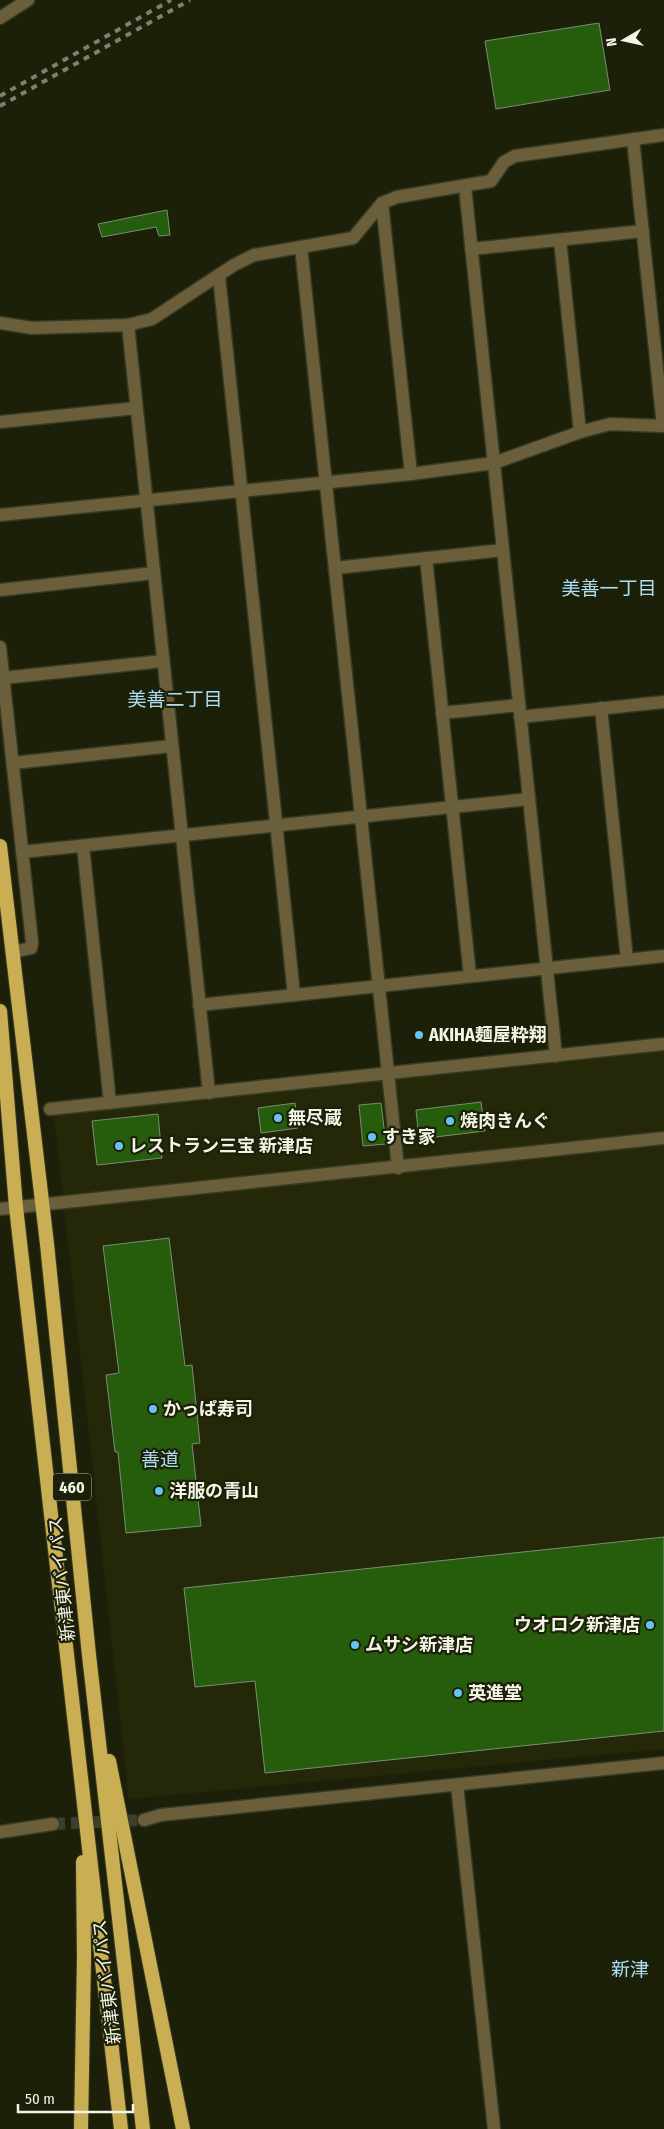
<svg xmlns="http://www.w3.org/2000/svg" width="664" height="2129" font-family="'Fira Sans Condensed','Noto Sans JP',sans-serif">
<rect width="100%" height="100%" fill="#1d2008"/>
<polygon fill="#242808" points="664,1051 664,1749 129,1799 54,1114"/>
<g fill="#265d0d" stroke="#7b8d76">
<polygon points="599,23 610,90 496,109 485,41"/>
<polygon points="167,210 170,235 159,236 156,227 102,237 98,224"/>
<polygon points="481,1102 485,1131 419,1139 416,1110"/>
<polygon points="295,1103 298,1128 261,1133 258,1108"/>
<polygon points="381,1103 386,1144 363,1146 359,1105"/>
<polygon points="158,1114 162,1158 97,1165 92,1121"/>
<polygon points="169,1238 185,1366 192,1365 200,1443 192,1444 201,1526 126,1533 118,1452 115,1452 106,1375 119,1373 103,1246"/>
<polygon points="664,1537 664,1731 265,1773 255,1681 195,1687 184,1588"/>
</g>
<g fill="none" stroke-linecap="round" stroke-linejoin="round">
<polyline stroke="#3d4029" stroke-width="12" stroke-dasharray="12 6" stroke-linecap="butt" points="53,1824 144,1820"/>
<g stroke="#373a23" stroke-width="15">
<g id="minor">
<polyline points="0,18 28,0"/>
<polyline points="633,139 663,426"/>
<polyline points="465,187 556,1056"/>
<polyline points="382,203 411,474"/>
<polyline points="560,240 580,432"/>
<polyline points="301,247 398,1168"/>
<polyline points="471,249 643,231"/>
<polyline points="219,276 294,995"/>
<polyline points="0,323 32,328 128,325 152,319 234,265 254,255 353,238 382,203 397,197 491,181 504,162 515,156 664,135"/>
<polyline points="128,325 209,1093"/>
<polyline points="0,422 136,408"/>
<polyline points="0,515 411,474 494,463 580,432 610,424 664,426"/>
<polyline points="426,558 470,976"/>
<polyline points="335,568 503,550"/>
<polyline points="0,590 154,573"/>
<polyline points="0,647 32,942 31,948 13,952"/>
<polyline points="3,678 163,661"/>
<polyline points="601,708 627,960"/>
<polyline points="442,713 519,705"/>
<polyline points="520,717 664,702"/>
<polyline points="13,763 172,746"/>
<polyline points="83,846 110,1103"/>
<polyline points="22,852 529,799"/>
<polyline points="199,1005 664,956"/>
<polyline points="50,1109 664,1044"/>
<polyline points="457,1785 494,2129"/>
<polyline points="144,1820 161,1815 664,1763"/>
<polyline points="0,1832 53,1824"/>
</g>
</g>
<g stroke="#373a23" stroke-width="15">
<polyline id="tertiary" points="0,1209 664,1138"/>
</g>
<g stroke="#373a23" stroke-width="16">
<g id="trunk">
<polyline points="0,846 47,1244 89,1655 143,2129"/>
<polyline points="0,1011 16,1207 121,2129"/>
<polyline points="109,1761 183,2129"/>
<polyline points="81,2129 84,1957 83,1862"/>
</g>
</g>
<use href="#minor" stroke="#6a5f3a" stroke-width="12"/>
<use href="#tertiary" stroke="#6a5f3a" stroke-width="12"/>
<use href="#trunk" stroke="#c9ae54" stroke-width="14"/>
<g stroke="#7e816d" stroke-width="4" stroke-dasharray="6 6" stroke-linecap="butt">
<polyline points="0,96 171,0"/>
<polyline points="0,106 190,0"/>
</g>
</g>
<g fill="#65c5ee" stroke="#1d2008" stroke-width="2">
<circle cx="419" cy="1035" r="5"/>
<circle cx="278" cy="1118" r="5"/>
<circle cx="450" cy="1121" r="5"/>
<circle cx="372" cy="1137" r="5"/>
<circle cx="119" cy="1146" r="5"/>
<circle cx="153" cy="1409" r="5"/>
<circle cx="159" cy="1491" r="5"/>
<circle cx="650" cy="1625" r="5"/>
<circle cx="355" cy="1645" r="5"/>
<circle cx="458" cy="1693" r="5"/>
</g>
<g text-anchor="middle" stroke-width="4.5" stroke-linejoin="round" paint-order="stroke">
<rect fill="#1d2008" stroke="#b2b5a3" stroke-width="1" x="53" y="1473.5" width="38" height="27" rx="4"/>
<g font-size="16" font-weight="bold" fill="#f2f5e6">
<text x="72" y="1493">460</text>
</g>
<g font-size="18" font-weight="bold" fill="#f2f5e6" stroke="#1d2008" text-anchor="start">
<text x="429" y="1041">AKIHA麺屋粋翔</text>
<text x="288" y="1124">無尽蔵</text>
<text x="460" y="1127">焼肉きんぐ</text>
<text x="382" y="1143">すき家</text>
<text x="129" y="1152">レストラン三宝 新津店</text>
<text x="163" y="1415">かっぱ寿司</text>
<text x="169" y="1497">洋服の青山</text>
<text x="640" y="1631" text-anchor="end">ウオロク新津店</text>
<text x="365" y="1651">ムサシ新津店</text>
<text x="468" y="1699">英進堂</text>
</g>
<g font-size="18" fill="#f2f5e6" stroke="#1d2008">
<text transform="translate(62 1579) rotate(-96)" y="6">新津東バイパス</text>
<text transform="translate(107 1982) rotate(-97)" y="6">新津東バイパス</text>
</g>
<g font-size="19" fill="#addef5" stroke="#1d2008">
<text x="609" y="595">美善一丁目</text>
<text x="175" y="706">美善二丁目</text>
<text x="160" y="1466">善道</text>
<text x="630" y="1976">新津</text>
</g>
</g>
<g transform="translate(624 40) rotate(261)" stroke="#1d2008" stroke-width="4" paint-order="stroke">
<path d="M0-4L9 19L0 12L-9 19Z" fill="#f2f5e6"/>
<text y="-8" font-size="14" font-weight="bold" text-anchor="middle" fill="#f2f5e6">N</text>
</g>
<path d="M18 2104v8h115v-8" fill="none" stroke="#f2f5e6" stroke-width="2.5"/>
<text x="25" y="2104" font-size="15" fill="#f2f5e6" stroke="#1d2008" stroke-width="4" paint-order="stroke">50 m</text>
</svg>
